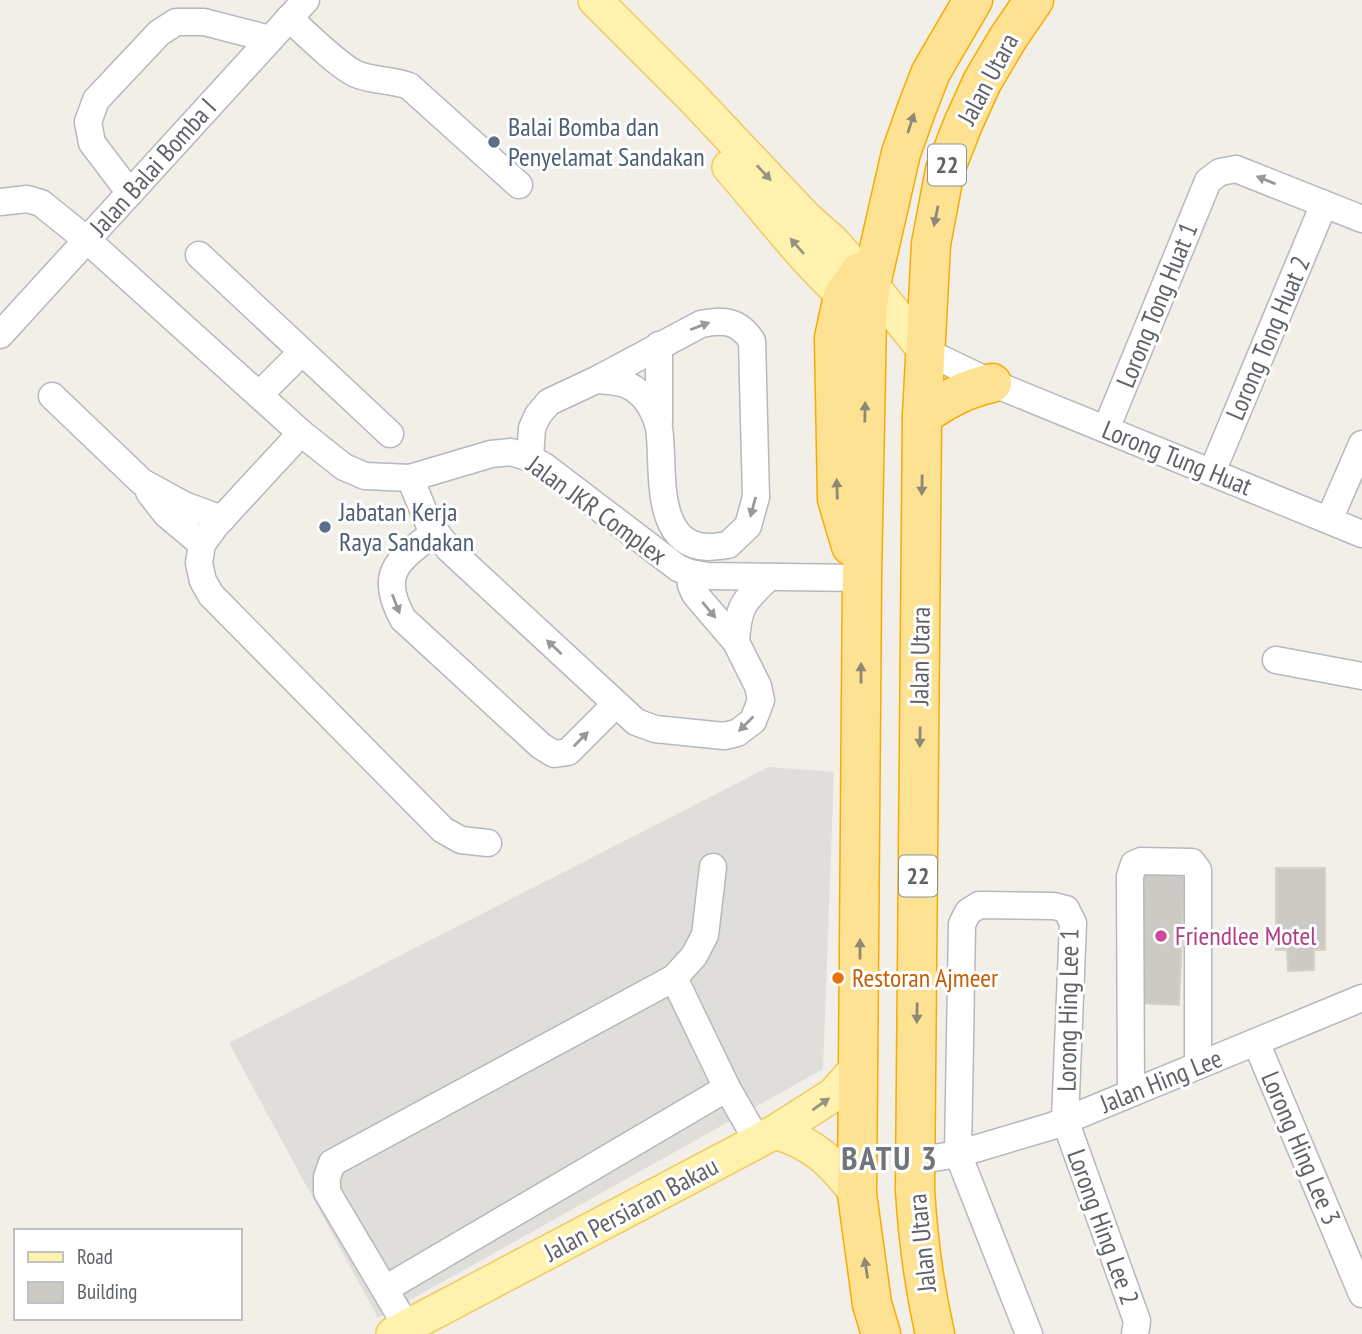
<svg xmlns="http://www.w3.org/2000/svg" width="1362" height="1334" font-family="'PT Sans Narrow',sans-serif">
<rect width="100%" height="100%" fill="#f1efe8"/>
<polygon fill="#e0deda" points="769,767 834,772 823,1069 378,1318 229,1043"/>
<g fill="#cccac5" stroke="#d6d1c6" stroke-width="2">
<polygon points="1143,867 1185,868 1179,1005 1137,1003"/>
<polygon points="1276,868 1325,868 1325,950 1314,950 1314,970 1288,971 1287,950 1276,950"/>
</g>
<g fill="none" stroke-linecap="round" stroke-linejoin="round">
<g stroke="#b5b8bc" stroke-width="29">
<g id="minor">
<path d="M289,18C304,32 340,67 356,74C372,81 390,79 409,86L519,185"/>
<polyline points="130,193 92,143 88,122 96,100 159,33 176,22 204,22 270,39"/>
<polyline points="0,202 27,199 41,203 87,240 301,433 344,467 365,476 410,478 491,454 511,452 530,458 544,466 678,568 690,573 708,576 862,578"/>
<polyline points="199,255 390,434"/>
<polyline points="0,335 306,0"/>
<polyline points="925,351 992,383 1362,534"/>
<polyline points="259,395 302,352"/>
<polyline points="52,396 142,482 184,505 222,519"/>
<polyline points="659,421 659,345"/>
<polyline points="1106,429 1208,181 1220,172 1236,169 1362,219"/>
<polyline points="301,433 216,525 202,544 199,563 203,581 211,595 443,830 461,840 488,843"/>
<path d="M530,458L532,428L538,415L549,402L596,380L701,324C724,319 739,321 752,341L756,497L748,526L728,545C721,546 714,547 707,547C651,544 665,463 659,428C656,414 648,399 637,391C626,381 610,381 596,380"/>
<polyline points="1212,472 1324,204"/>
<polyline points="410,478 429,524 450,550 636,722 655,729 724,736 737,733 753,721 761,700 758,686 736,642 695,594 691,585 690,573"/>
<polyline points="149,492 166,514 202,544"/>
<polyline points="1329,520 1362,444"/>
<path d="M435,532C399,560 377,572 403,619L541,746L554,754L568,752L616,704"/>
<path d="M736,642C738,605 744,601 769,577"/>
<polyline points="1276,660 1362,676"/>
<polyline points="674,978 727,1088 758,1142"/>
<polyline points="1256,1042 1362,1294"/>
<polyline points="1131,1093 1130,876 1134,864 1141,861 1192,862 1198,870 1198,1065"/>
<polyline points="916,1161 958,1154 1052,1126 1362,998"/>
<polyline points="385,1289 727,1088"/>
<polyline points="407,1327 327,1192 327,1177 332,1163 674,978 694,956 705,935 713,867"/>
<polyline points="1029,1334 958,1154 962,924 968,912 979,905 1054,906 1066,909 1073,923 1065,1120 1137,1321 1135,1334"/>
</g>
</g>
<g stroke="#f2c960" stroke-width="36">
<g id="major">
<polyline points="595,0 691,96 806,218 832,241 871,284 925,351"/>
<path d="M729,167C772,216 812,272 863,312"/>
<path d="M775,1132C815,1144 832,1162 857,1194"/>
<polyline points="393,1334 775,1132 833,1095 859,1066"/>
</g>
</g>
<g stroke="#f9ab00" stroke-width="41">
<g id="highway">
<path d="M922,416C945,400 965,389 992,383"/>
<polyline points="851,546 837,499 834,338 843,296 860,272"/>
<polyline points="881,1334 872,1304 857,1194 862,578 867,315 871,284 901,153 917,108 931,72 973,0"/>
<path d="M935,1334C924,1286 918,1239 915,1190L922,416L931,244L945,170L963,124L982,82L1008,38L1034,0"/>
</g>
</g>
<use href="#minor" stroke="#fff" stroke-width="26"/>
<use href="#major" stroke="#fff2af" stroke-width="33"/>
<use href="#highway" stroke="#fde293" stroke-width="38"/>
</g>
<defs><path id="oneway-solid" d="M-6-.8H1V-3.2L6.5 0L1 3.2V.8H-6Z" transform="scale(1.75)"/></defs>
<g fill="#8e8975">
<use href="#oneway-solid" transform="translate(911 123) rotate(-72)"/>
<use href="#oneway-solid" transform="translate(936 216) rotate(101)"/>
<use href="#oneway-solid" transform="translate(865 412) rotate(-89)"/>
<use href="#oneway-solid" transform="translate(922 485) rotate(91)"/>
<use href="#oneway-solid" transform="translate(837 489) rotate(-92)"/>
<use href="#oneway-solid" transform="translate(861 673) rotate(-90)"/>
<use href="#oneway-solid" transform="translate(920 737) rotate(91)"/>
<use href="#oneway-solid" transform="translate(860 949) rotate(-90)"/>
<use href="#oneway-solid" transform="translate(917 1013) rotate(91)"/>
<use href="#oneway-solid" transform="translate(866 1268) rotate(-99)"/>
</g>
<g fill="#979581">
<use href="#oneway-solid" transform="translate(764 173) rotate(47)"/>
<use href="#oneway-solid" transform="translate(797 246) rotate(-131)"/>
<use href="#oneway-solid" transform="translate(821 1104) rotate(-35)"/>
</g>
<g fill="#979a9d">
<use href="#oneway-solid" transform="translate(1266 180) rotate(-158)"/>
<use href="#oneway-solid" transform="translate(700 326) rotate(-21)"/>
<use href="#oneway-solid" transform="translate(753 507) rotate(105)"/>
<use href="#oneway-solid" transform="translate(396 604) rotate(69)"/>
<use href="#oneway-solid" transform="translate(709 610) rotate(50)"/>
<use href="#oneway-solid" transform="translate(554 647) rotate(-137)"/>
<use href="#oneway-solid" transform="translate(746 724) rotate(135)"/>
<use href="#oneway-solid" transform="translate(581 739) rotate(-45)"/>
</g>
<g fill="#5c6f8a" stroke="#fff" stroke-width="2.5">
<circle cx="494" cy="142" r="7"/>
<circle cx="325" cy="527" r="7"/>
</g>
<circle fill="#d1479c" stroke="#fff" stroke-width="2.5" cx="1161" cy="936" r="7"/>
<circle fill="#e8710a" stroke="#fff" stroke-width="2.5" cx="838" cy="978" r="7"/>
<g text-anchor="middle" stroke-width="6" stroke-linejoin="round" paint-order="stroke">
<g fill="#fff" stroke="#8f9295" stroke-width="2">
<rect x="928" y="144.5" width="38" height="41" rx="5"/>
<rect x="899" y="855.5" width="38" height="41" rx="5"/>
</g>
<g font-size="24" font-weight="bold" fill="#5f6368">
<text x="947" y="173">22</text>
<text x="918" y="884">22</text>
</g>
<g font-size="26" fill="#5f6368" stroke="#fff">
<text transform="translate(988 79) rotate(-62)" y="9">Jalan Utara</text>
<text transform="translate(153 167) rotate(-48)" y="9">Jalan Balai Bomba I</text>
<text transform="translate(1157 305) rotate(-68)" y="9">Lorong Tong Huat 1</text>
<text transform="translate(1268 338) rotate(-67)" y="9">Lorong Tong Huat 2</text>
<text transform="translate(1177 458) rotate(22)" y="9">Lorong Tung Huat</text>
<text transform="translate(597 510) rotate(36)" y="9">Jalan JKR Complex</text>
<text transform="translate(920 656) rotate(-89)" y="9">Jalan Utara</text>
<text transform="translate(1068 1010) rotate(-89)" y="9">Lorong Hing Lee 1</text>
<text transform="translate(1161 1081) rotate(-22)" y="9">Jalan Hing Lee</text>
<text transform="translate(1301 1148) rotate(67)" y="9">Lorong Hing Lee 3</text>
<text transform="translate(631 1209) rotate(-28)" y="9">Jalan Persiaran Bakau</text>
<text transform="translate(1103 1227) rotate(70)" y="9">Lorong Hing Lee 2</text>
<text transform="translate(922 1243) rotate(-96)" y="9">Jalan Utara</text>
</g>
<g font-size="26" fill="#4e5e75" stroke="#fff" text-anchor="start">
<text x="508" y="136">Balai Bomba dan<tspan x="508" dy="30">Penyelamat Sandakan</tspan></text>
<text x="339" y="521">Jabatan Kerja<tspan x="339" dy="30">Raya Sandakan</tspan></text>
</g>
<g font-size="26" fill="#b23c85" stroke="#fff" text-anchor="start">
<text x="1175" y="945">Friendlee Motel</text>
</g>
<g font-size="26" fill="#c56008" stroke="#fff" text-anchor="start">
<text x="852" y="987">Restoran Ajmeer</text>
</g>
<g font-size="33" font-weight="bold" letter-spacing="2" fill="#70757a" stroke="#fff">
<text x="890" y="1170">BATU 3</text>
</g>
</g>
<rect x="14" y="1229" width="228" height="91" fill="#ffffff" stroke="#bfc1c3" stroke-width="2"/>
<rect x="28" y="1252" width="35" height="10" fill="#fff2af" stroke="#bfc1c3" stroke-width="2"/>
<text x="77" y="1264" font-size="21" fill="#5f6368">Road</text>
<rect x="28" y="1282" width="35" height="21" fill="#cccac5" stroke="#bfc1c3" stroke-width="2"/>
<text x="77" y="1299" font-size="21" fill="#5f6368">Building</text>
</svg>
